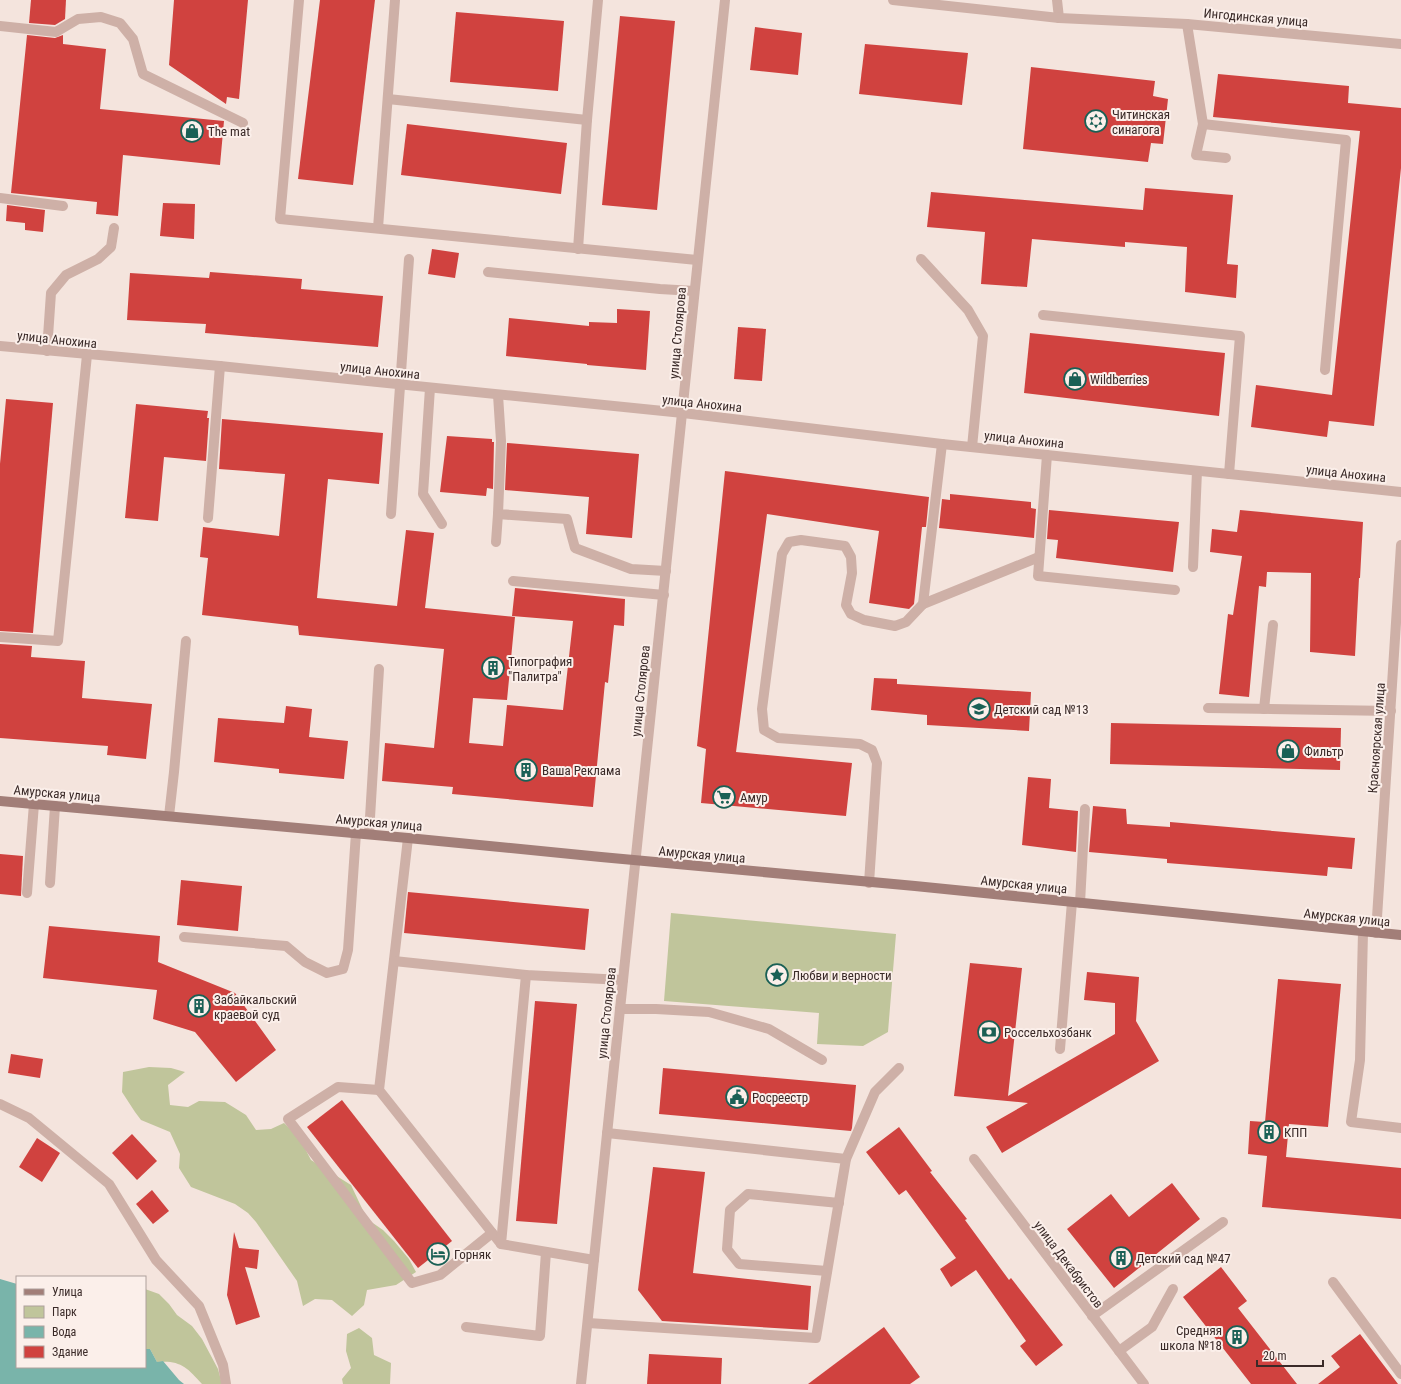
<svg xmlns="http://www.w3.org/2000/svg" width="1401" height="1384" font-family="'Roboto Condensed',sans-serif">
<rect width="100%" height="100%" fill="#f4e4dd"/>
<g fill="#c0c59b">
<polygon points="671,913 896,934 888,1032 863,1046 817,1044 819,1013 664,1001"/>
<polygon points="149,1067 171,1068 185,1072 168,1085 170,1105 188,1107 199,1101 225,1102 246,1115 256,1130 271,1129 284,1123 299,1137 311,1160 351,1185 367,1219 383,1230 394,1241 409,1259 416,1272 396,1285 367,1290 364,1305 352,1316 332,1300 315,1299 303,1306 297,1281 256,1222 248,1213 235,1204 191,1187 179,1168 180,1154 170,1132 141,1120 135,1112 122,1092 123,1072"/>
<path d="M145,1289L159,1294L169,1304L177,1315L192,1326L202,1339L218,1369L222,1384H202C187,1367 180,1360 157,1362L150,1349H145Z"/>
<polygon points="359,1328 372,1338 374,1355 391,1363 390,1384 343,1384 342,1379 351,1368 346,1351 347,1334"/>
</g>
<polygon fill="#79b4aa" points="0,1279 17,1284 17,1367 145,1367 145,1349 150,1349 157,1362 163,1361 179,1380 184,1384 0,1384"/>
<g fill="#d0423f">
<polygon points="31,0 66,0 65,19 55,25 29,23"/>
<polygon points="174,0 248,0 239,99 227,97 226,104 169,65"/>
<polygon points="320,0 375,0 353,185 298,179"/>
<polygon points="456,12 564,21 558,91 450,82"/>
<polygon points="620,16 675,21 657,210 602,205"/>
<polygon points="755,27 802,33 798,75 750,70"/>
<polygon points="27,35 55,38 63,35 63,44 106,49 100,109 224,121 220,165 123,155 118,216 96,214 97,202 11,193"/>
<polygon points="865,44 968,53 962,105 859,94"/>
<polygon points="1031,67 1155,81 1153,96 1168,99 1163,144 1151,143 1148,162 1023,149"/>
<polygon points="1218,74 1349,86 1348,103 1401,108 1401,168 1374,426 1329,421 1327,437 1251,427 1256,385 1332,395 1360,131 1213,117"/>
<polygon points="407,124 567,143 561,194 401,175"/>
<polygon points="1145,188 1233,195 1227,264 1238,265 1236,298 1185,292 1187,247 1125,242 1125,247 1032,239 1027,287 981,284 985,232 927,227 931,192 1143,210"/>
<polygon points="163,203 195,204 194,239 160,236"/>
<polygon points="7,205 45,210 43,232 25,230 25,223 6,221"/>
<polygon points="432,249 459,253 455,278 428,274"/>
<polygon points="210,272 302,279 301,289 383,296 378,347 205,333 206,324 127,320 130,273 209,278"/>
<polygon points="617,309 650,311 646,370 587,365 587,364 506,356 509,318 589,326 589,322 617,323"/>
<polygon points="738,327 766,329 762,381 734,379"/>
<polygon points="1030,333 1225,353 1219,416 1024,393"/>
<polygon points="6,399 53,403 33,633 0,631 0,464"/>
<polygon points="136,404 208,411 207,418 209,418 206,461 164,457 158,521 125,518"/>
<polygon points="222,419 383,433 379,484 328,479 317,598 397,606 406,530 434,533 425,608 515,617 507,700 473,698 469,743 503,746 507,705 563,710 573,621 512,616 515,588 625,599 624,626 614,625 608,683 605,682 593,807 452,794 453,787 382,781 385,743 434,748 444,649 299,635 298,626 202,615 208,558 200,557 203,527 279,536 285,474 219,469"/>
<polygon points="447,436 492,439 492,442 494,442 493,489 487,488 486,496 440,492"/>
<polygon points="507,443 639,454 632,538 586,534 589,497 505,490"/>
<polygon points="725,471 929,497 926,527 922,527 914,604 909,609 869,603 879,531 767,514 736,752 852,763 846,816 701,803 706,749 697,746"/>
<polygon points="950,494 1031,502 1031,508 1036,509 1034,538 939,528 942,499 950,500"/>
<polygon points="1049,510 1179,522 1173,572 1056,558 1058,540 1047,539"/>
<polygon points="1240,510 1363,522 1360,578 1359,578 1355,656 1310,652 1311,573 1267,572 1266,587 1259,586 1249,697 1219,694 1228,614 1233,615 1242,556 1210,552 1212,529 1237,532"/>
<polygon points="0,644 32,646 31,657 85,661 82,698 152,704 146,759 107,755 108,746 0,738"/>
<polygon points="874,678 897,679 897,684 1031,692 1029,731 927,725 927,715 871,710"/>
<polygon points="286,706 312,709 309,737 348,741 344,779 279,773 279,769 214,762 218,718 284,723"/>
<polygon points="1111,723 1341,728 1340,770 1110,764"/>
<polygon points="1028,777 1051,779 1049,808 1078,811 1076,852 1022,845"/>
<polygon points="1093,806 1126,809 1127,824 1170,827 1170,822 1355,838 1352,869 1328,867 1327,876 1167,863 1167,859 1089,852"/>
<polygon points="0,854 23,856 21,896 0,894"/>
<polygon points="181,880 242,886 238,931 177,925"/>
<polygon points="408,892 589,909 585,950 404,933"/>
<polygon points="49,926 160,936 158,962 235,993 276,1050 236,1082 195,1032 153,1019 157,990 43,978"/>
<polygon points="970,963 1022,968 1008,1096 1115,1034 1115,1003 1084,1000 1087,972 1139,977 1136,1021 1159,1061 1002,1153 986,1127 1028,1103 954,1096"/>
<polygon points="1278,979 1341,984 1328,1127 1289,1124 1286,1157 1401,1168 1401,1219 1262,1207 1267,1156 1248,1154 1250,1121 1265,1122"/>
<polygon points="535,1001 577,1004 557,1224 516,1221"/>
<polygon points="11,1054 43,1059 40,1078 8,1073"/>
<polygon points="663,1068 856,1085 852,1128 851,1131 659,1114"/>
<polygon points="342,1100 452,1241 418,1268 307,1127"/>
<polygon points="899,1127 932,1171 930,1172 967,1219 965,1220 1009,1280 1011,1278 1063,1345 1036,1366 1020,1346 1026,1341 976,1270 951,1287 940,1269 956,1258 906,1190 899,1195 866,1152"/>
<polygon points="132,1134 157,1161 137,1180 112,1153"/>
<polygon points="37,1138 60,1153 42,1182 19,1167"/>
<polygon points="653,1167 705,1172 693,1273 811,1286 808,1330 662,1321 638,1290"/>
<polygon points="1172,1183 1200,1219 1114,1288 1067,1229 1111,1194 1129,1217"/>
<polygon points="152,1190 169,1211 153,1224 136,1204"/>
<polygon points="234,1232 239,1248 259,1250 257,1269 245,1267 260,1317 236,1325 227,1295"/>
<polygon points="1221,1267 1247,1301 1238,1308 1297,1384 1251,1384 1183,1297"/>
<polygon points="884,1327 920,1377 910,1384 808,1384"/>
<polygon points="1360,1334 1398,1384 1318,1384 1340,1367 1331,1356"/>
<polygon points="649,1354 722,1358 721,1384 647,1384"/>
</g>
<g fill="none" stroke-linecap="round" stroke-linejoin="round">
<g stroke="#ceb0a7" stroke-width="10">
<polyline points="299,0 280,219 697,260"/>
<polyline points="1057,0 1059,18"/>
<polyline points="1187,24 1203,124 1196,155 1226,158"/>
<polyline points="0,26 56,32 78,19 101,17 120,23 133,39 143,74 243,123"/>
<polyline points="388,99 587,120"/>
<polyline points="1203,124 1346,140 1325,370"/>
<polyline points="0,198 63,206"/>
<polyline points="378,228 395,0"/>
<polyline points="578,249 587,120 598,0"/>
<polyline points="921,259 968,310 983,336 972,447"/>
<polyline points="488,272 660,289 694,291"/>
<polyline points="1043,315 1240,336 1229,474"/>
<polyline points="47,351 51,293 66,275 98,259 111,247 114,228"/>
<polyline points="430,388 423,494 442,524"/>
<polyline points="498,395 501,441 498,514 567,519 575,548 631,569 666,571"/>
<polyline points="1047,455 1038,576 1175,590"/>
<polyline points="391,514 409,259"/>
<polyline points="208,518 220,366"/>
<polyline points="496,542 498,514"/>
<polyline points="1193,567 1197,471"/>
<polyline points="513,581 664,595"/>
<polyline points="923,604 1039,557"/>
<polyline points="0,637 58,641 87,355"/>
<polyline points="1208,708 1391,711"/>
<polyline points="1264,709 1273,625"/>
<polyline points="169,816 174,772 186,641"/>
<polyline points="369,834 379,669"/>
<polyline points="408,838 379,1090 501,1244"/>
<polyline points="50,883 55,806"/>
<polyline points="869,883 877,763 872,750 860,744 778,738 764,730 762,709 782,554 789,542 801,540 845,546 851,557 852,573 846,605 851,614 864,620 895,626 906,622 923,604 942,444"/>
<polyline points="27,893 34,804"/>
<polyline points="1080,903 1085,809"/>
<polyline points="1363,932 1360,1060 1351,1122 1401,1128"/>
<polyline points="184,937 286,946 305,962 327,973 343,969 348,950 356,833"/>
<polyline points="394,961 526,975 623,980"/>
<polyline points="526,975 501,1244 594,1260"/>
<polyline points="620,1009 656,1009 709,1012 769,1029 822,1060"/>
<polyline points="1060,1049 1072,902"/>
<polyline points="379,1090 338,1087 288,1119 412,1283 440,1275 492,1233"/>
<polyline points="607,1133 846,1159"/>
<polyline points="827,1271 739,1264 727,1249 730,1210 748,1194 839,1203"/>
<polyline points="1333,1282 1401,1374"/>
<polyline points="1092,1316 1223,1222"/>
<polyline points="588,1323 816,1338 846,1159 875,1092 899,1068"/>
<polyline points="466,1327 540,1336 546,1252"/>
<polyline points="1119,1351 1152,1327 1173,1289"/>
</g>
<g stroke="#ceb0a7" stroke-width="10">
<polyline points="893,0 1059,18 1187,24 1401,44"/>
<polyline points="0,346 220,366 683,413 942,444 1401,492"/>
<polyline points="1376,933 1401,545"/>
<polyline points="0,1104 29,1118 109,1184 156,1260 199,1306 223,1365 226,1384"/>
<polyline points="974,1159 1144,1384"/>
<polyline points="581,1384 725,0"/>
</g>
<polyline stroke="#a27e78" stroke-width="10" points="0,801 408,838 601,857 915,886 1401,935"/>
</g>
<defs>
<g id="synagogue-ring" transform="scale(1.15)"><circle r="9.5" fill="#fbefea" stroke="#1a6055" stroke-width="1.5"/><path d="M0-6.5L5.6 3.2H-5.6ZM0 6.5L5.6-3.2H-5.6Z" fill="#1a6055"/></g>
<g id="shop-ring" transform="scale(1.15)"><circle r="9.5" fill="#fbefea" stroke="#1a6055" stroke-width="1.5"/><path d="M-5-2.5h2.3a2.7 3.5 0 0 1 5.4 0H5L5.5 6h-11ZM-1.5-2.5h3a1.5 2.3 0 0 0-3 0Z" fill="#1a6055"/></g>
<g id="building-ring" transform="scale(1.15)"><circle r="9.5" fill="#fbefea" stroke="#1a6055" stroke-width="1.5"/><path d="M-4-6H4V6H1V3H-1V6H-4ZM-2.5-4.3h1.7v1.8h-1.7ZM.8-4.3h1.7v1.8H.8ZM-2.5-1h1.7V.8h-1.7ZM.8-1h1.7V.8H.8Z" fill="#1a6055"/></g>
<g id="school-ring" transform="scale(1.15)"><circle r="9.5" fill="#fbefea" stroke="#1a6055" stroke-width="1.5"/><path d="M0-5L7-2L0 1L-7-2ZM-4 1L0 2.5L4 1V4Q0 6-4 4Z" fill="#1a6055"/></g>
<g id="supermarket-ring" transform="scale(1.15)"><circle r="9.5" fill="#fbefea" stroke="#1a6055" stroke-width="1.5"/><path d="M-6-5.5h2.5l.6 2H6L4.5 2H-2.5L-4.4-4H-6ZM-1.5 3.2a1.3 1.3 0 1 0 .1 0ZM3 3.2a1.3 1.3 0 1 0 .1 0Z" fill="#1a6055"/></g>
<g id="sight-ring" transform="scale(1.15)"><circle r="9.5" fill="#fbefea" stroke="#1a6055" stroke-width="1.5"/><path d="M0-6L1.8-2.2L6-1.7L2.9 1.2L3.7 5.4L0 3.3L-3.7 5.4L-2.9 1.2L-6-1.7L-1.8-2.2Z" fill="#1a6055"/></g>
<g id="bank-ring" transform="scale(1.15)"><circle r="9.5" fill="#fbefea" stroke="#1a6055" stroke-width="1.5"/><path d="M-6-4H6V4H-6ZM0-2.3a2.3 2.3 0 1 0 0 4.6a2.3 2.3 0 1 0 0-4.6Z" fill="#1a6055"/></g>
<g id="civic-ring" transform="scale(1.15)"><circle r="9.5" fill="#fbefea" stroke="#1a6055" stroke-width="1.5"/><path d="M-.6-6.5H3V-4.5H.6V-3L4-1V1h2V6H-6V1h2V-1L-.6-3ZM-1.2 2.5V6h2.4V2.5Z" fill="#1a6055"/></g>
<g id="hotel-ring" transform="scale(1.15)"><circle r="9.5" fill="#fbefea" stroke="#1a6055" stroke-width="1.5"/><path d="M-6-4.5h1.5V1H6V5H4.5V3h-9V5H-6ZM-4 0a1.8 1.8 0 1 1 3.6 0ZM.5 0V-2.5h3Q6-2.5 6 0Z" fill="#1a6055"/></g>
</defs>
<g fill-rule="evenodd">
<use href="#synagogue-ring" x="1096" y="121"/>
<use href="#shop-ring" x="192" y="131"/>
<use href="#shop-ring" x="1075" y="379"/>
<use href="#building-ring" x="493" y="668"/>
<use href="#school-ring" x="979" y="709"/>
<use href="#shop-ring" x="1288" y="751"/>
<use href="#building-ring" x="526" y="770"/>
<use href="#supermarket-ring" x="724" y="797"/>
<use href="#sight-ring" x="777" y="975"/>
<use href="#building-ring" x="199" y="1006"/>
<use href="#bank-ring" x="989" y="1032"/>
<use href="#civic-ring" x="737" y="1097"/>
<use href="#building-ring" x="1269" y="1132"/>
<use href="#hotel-ring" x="438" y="1254"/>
<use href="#building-ring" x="1121" y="1258"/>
<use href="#building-ring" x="1237" y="1337"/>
</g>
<g text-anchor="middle" stroke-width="4" stroke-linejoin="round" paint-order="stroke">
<g font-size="13" fill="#3a2a28" stroke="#fbefea">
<text transform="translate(1256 17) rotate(5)" y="5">Ингодинская улица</text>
<text transform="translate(677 333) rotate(-85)" y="5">улица Столярова</text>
<text transform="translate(57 339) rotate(6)" y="5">улица Анохина</text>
<text transform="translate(380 370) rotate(6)" y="5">улица Анохина</text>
<text transform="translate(702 403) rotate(6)" y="5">улица Анохина</text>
<text transform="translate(1024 439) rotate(6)" y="5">улица Анохина</text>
<text transform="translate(1346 473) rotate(6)" y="5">улица Анохина</text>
<text transform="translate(640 691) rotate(-84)" y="5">улица Столярова</text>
<text transform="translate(1376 738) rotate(-86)" y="5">Красноярская улица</text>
<text transform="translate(57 793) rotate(5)" y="5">Амурская улица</text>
<text transform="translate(379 822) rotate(5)" y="5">Амурская улица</text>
<text transform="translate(702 854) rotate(5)" y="5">Амурская улица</text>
<text transform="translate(1024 884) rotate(6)" y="5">Амурская улица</text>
<text transform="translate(1347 917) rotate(6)" y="5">Амурская улица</text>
<text transform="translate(606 1013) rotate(-84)" y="5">улица Столярова</text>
<text transform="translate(1069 1264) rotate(53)" y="5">улица Декабристов</text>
</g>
<g font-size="13" fill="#3a2a28" stroke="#fbefea" text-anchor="start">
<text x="1112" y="119">Читинская<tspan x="1112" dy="15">синагога</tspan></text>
<text x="208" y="136">The mat</text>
<text x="1090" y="384">Wildberries</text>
<text x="508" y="666">Типография<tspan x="508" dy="15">"Палитра"</tspan></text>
<text x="994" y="714">Детский сад №13</text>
<text x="1304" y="756">Фильтр</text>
<text x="542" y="775">Ваша Реклама</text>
<text x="740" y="802">Амур</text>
<text x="792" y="980">Любви и верности</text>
<text x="214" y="1004">Забайкальский<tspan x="214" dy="15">краевой суд</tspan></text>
<text x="1004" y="1037">Россельхозбанк</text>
<text x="752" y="1102">Росреестр</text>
<text x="1284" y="1137">КПП</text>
<text x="454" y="1259">Горняк</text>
<text x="1136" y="1263">Детский сад №47</text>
<text x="1222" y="1335" text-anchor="end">Средняя<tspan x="1222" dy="15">школа №18</tspan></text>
</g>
</g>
<rect x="16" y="1276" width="130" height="92" fill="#fbefea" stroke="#aea09c"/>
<rect x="24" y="1289" width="20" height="6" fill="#a27e78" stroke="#aea09c"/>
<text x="52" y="1296" font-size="12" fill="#3a2a28">Улица</text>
<rect x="24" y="1306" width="20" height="12" fill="#c0c59b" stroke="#aea09c"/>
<text x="52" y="1316" font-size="12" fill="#3a2a28">Парк</text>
<rect x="24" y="1326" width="20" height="12" fill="#79b4aa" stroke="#aea09c"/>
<text x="52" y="1336" font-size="12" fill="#3a2a28">Вода</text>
<rect x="24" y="1346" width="20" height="12" fill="#d0423f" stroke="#aea09c"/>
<text x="52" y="1356" font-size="12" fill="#3a2a28">Здание</text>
<path d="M1257 1360v6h66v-6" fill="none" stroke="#3a2a28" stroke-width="2"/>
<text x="1263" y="1360" font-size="12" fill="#3a2a28" stroke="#fbefea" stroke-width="3" paint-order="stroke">20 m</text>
</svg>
